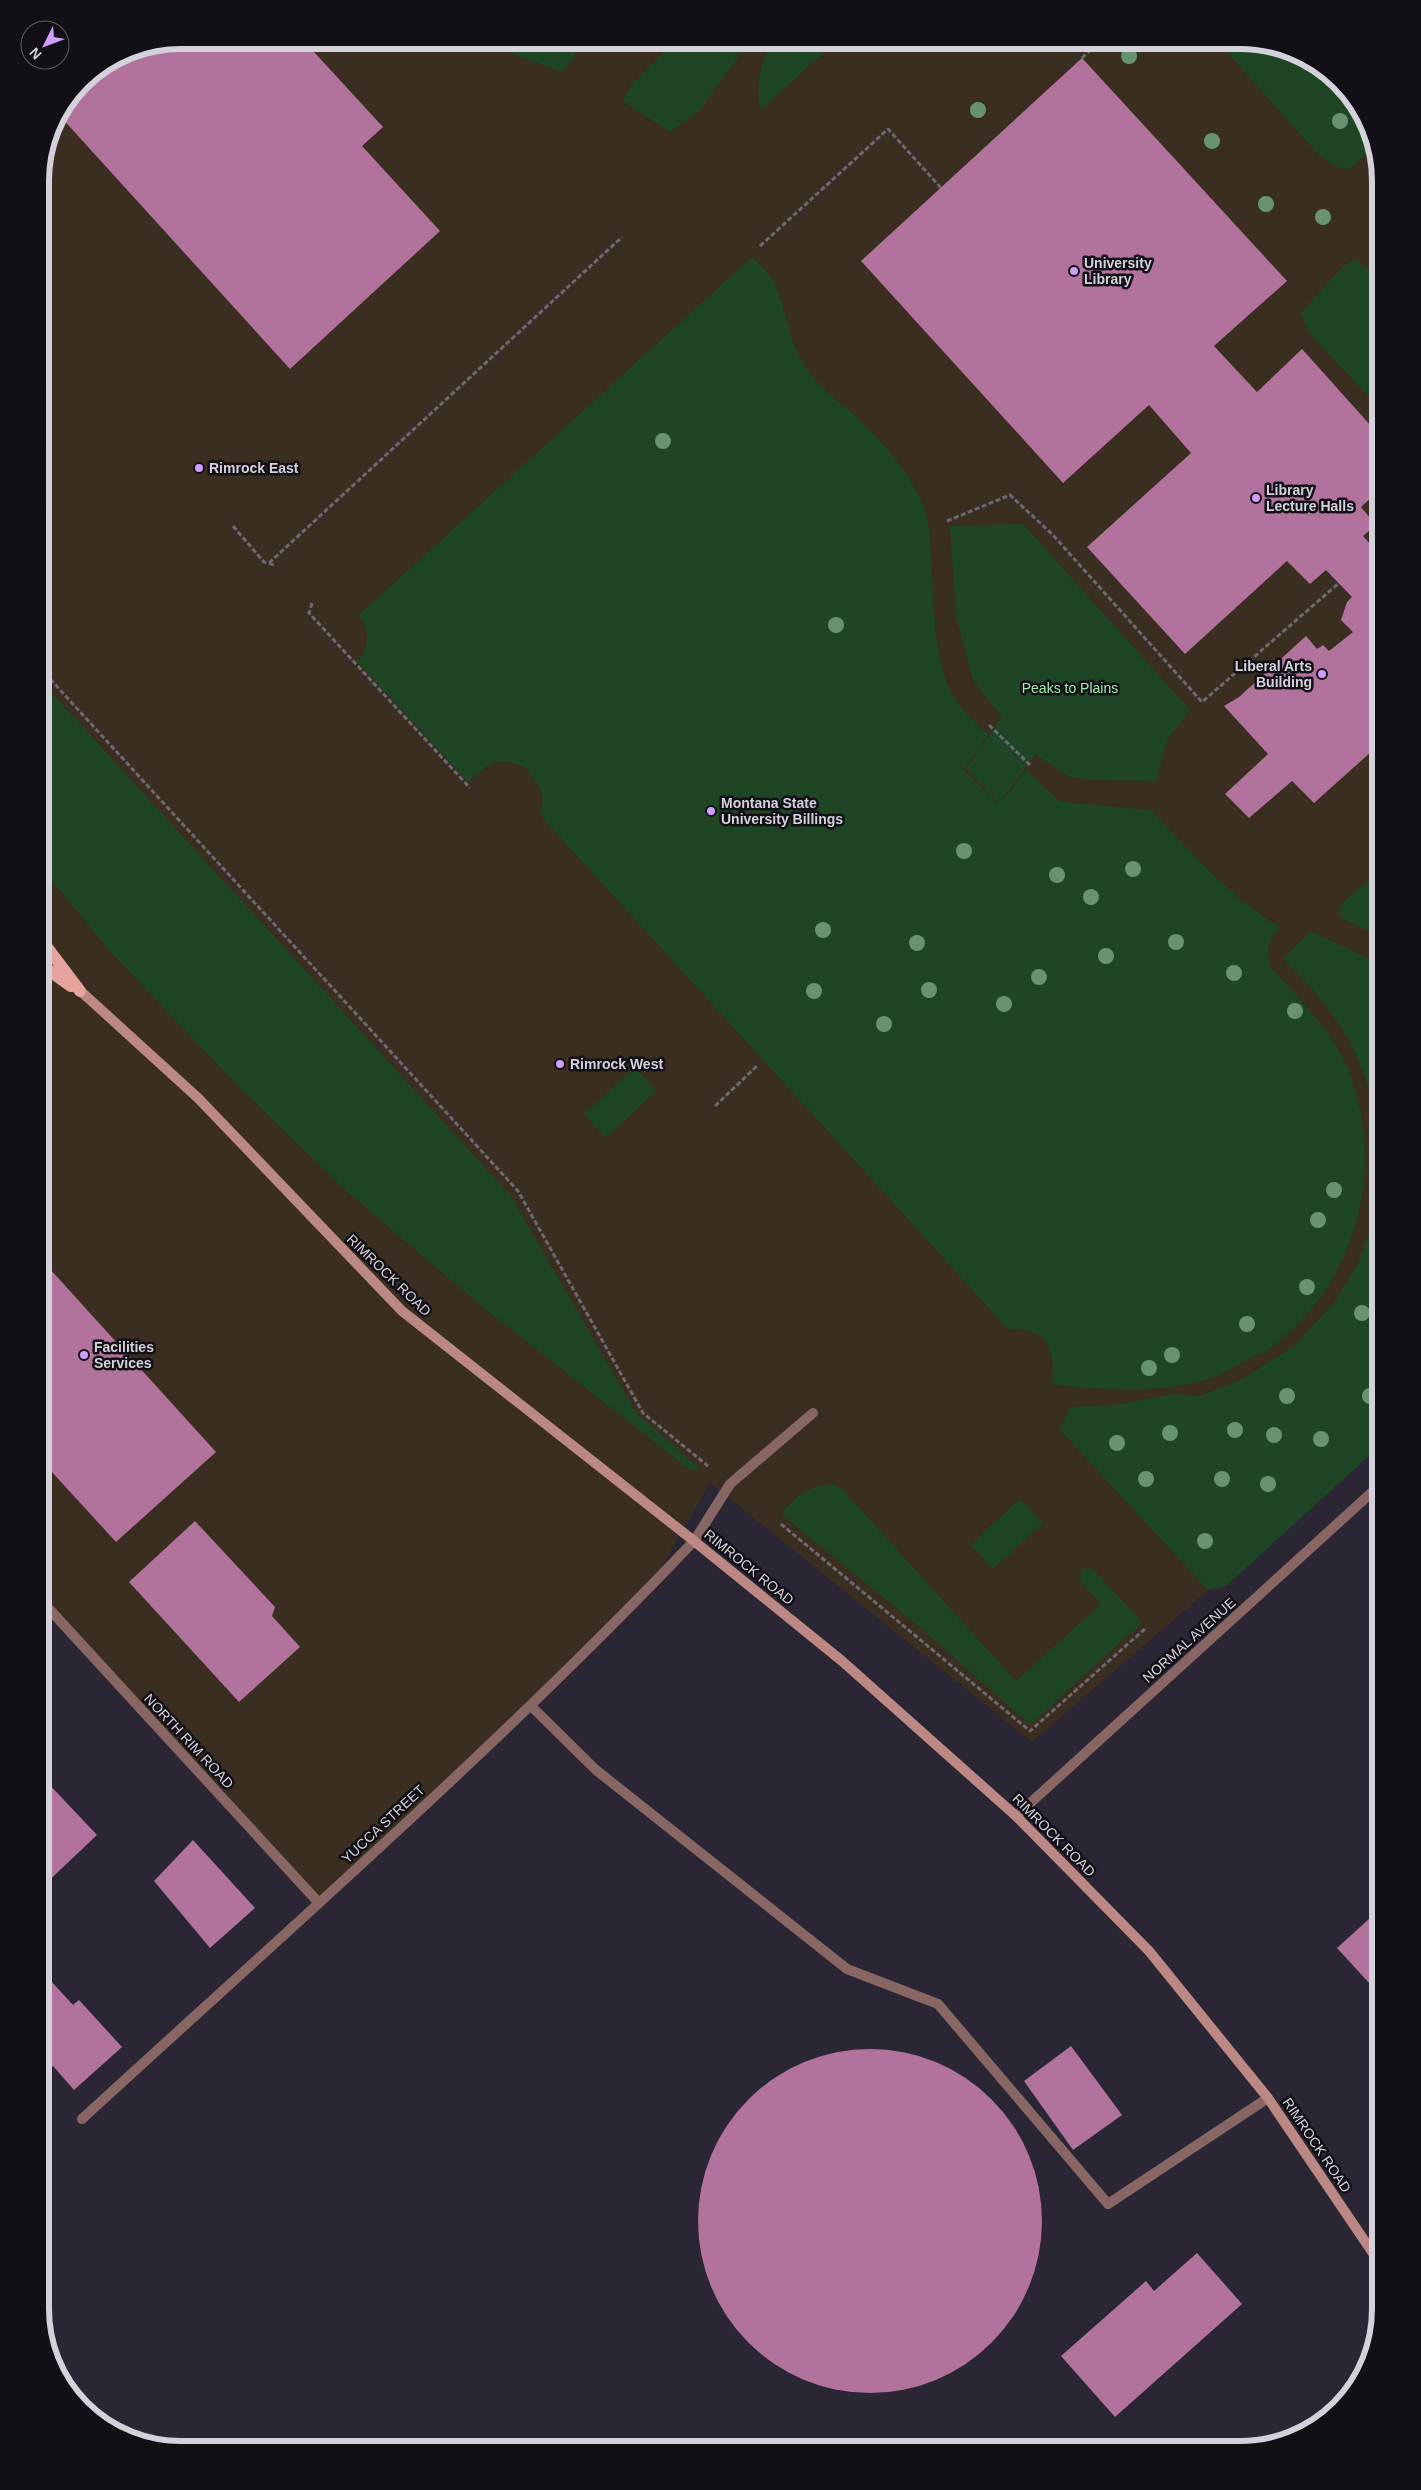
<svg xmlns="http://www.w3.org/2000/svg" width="1421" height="2490" font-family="Helvetica,sans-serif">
<rect width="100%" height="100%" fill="#2a2633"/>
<polygon fill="#392e1f" points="181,40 1249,40 1319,64 1367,119 1381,181 1381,1441 1032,1742 710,1483 648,1590 318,1902 40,1599 40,172 51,127 82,81 127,51"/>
<g fill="#1e4625">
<polygon points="477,40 571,40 575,57 562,72"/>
<polygon points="677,40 745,40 743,50 699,111 670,132 623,101 630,86"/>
<path d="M771,40H837L761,110C754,87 762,61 771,40Z"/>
<polygon points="1216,40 1249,40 1319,64 1367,119 1373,146 1350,169 1339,168 1319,155"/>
<path d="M752,257C761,266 771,274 776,286C786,311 788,338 802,361C814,383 833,397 852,413C877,435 911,473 923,505C930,523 930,543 931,561C934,602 933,664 955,699C963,712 977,724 988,735L963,770L997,804L1010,792L1026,770L1058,800L1072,803L1150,810C1192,851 1229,898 1280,927C1268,940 1266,949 1270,966C1298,998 1330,1027 1347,1068C1388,1165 1357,1282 1273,1346C1265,1352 1255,1356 1246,1360C1233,1368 1220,1375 1205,1380C1155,1394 1103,1390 1052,1384C1055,1348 1049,1327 1008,1329L539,814C549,796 537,783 526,768C496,755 491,762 468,782L357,661C371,649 369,628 359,615Z"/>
<polygon points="1356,259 1365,269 1378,262 1381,267 1381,410 1308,331 1301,313 1343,266"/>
<polygon points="1023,524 1190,710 1167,740 1156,781 1086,780 1068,776 1035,754 1014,784 998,803 966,769 1002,717 973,680 956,616 950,526"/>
<polygon points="40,680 511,1196 636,1413 701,1469 690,1470 484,1308 343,1188 238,1086 109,950 40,866"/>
<polygon points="1381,870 1381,937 1341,918 1339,906"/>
<path d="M1311,931L1381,965V1162C1378,1141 1377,1118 1371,1097C1355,1037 1327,1002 1283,959Z"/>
<polygon points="635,1067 656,1091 606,1138 584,1114"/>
<polygon points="1381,1169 1381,1445 1226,1586 1208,1590 1060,1430 1070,1407 1116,1405 1172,1394 1200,1396 1239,1381 1294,1346 1335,1302 1358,1263 1376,1213"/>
<path d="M833,1484L843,1490L1016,1681L1101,1604L1081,1582L1079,1574L1085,1568L1094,1570L1142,1622L1032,1723L1027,1722L921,1628L781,1514C799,1495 806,1486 833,1484Z"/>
<polygon points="1020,1499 1043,1523 993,1569 970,1545"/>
</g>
<g fill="#b1729b">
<polygon points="181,40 303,40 383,127 362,146 440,231 290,369 59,115 82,81 127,51"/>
<polygon points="1082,58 1287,281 1214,346 1257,392 1302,349 1381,437 1381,489 1361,507 1376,525 1363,536 1381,556 1381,743 1314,803 1292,781 1249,818 1225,794 1268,754 1224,706 1239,697 1306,636 1317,649 1323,645 1329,651 1353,632 1341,620 1347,602 1352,597 1326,570 1310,584 1287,561 1185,654 1087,547 1191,453 1149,405 1063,483 861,261"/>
<polygon points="40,1258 216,1452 116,1542 40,1459"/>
<polygon points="195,1521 275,1607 272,1616 300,1647 239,1702 129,1582"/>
<polygon points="46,1781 97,1835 40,1889 40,1786"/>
<polygon points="193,1840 255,1908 210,1948 154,1881"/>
<polygon points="1381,1908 1381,1996 1337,1948"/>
<polygon points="40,1969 73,2005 79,2000 122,2047 74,2090 53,2066 40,2078"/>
<polygon points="1071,2046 1122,2115 1073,2150 1024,2081"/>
<circle cx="870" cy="2221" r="172"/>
<polygon points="1197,2253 1242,2304 1115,2417 1061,2356 1146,2281 1154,2291"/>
</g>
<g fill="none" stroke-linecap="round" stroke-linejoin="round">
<g stroke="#6c6974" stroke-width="3" stroke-dasharray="5 2.5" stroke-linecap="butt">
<polyline points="1082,58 1101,40"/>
<polyline points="760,246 888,129 941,188"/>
<polyline points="947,521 1010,495 1052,534 1202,702 1339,583"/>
<polyline points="233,526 264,562 274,565"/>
<polyline points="1375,549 1381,537"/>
<polyline points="269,563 622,237"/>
<polyline points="312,603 309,613 470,788"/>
<polyline points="40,668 518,1191 643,1413 708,1466"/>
<polyline points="989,725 1030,765"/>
<polyline points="715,1106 758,1065"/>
<polyline points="781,1524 1030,1731 1146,1628"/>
</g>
<g stroke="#876663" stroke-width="10">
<polyline points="694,1541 730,1484 813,1413"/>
<polyline points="531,1706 596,1770 847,1969 938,2004 1108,2204 1268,2098"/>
</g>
<g stroke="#876663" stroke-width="10">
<polyline points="40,1599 318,1902"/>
<polyline points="1016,1816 1381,1484"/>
<path d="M82,2119C289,1929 501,1744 694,1541"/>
</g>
<polyline stroke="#bc8884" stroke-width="10" points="75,986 198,1098 402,1311 694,1541 842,1661 1016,1816 1149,1951 1268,2098 1381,2265"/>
<g stroke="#e6a29d" stroke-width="12">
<polyline points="40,938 80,991"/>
<polyline points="40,964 71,986"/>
</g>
</g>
<g fill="#689372">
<circle cx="1129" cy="56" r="8"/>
<circle cx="978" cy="110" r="8"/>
<circle cx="1340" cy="121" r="8"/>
<circle cx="1212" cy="141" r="8"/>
<circle cx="1266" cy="204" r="8"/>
<circle cx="1323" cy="217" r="8"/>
<circle cx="663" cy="441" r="8"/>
<circle cx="836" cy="625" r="8"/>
<circle cx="964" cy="851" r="8"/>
<circle cx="1133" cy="869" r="8"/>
<circle cx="1057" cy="875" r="8"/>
<circle cx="1091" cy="897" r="8"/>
<circle cx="823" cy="930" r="8"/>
<circle cx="1176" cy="942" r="8"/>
<circle cx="917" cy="943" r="8"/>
<circle cx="1106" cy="956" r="8"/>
<circle cx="1234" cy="973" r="8"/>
<circle cx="1039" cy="977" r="8"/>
<circle cx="929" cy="990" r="8"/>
<circle cx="814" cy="991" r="8"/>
<circle cx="1004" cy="1004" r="8"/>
<circle cx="1295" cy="1011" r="8"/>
<circle cx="884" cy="1024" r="8"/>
<circle cx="1334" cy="1190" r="8"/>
<circle cx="1318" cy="1220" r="8"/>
<circle cx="1307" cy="1287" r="8"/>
<circle cx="1362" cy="1313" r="8"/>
<circle cx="1247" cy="1324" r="8"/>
<circle cx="1172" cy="1355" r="8"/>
<circle cx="1149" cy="1368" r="8"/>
<circle cx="1287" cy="1396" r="8"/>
<circle cx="1370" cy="1396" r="8"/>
<circle cx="1235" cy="1430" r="8"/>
<circle cx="1170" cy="1433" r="8"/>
<circle cx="1274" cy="1435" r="8"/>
<circle cx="1321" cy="1439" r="8"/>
<circle cx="1117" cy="1443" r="8"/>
<circle cx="1146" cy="1479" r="8"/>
<circle cx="1222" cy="1479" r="8"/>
<circle cx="1268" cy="1484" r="8"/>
<circle cx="1205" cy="1541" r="8"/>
</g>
<g fill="#d19dfe" stroke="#121016" stroke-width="2">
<circle cx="1074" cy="271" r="5"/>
<circle cx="199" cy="468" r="5"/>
<circle cx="1256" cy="498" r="5"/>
<circle cx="1322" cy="674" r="5"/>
<circle cx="711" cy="811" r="5"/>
<circle cx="560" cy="1064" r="5"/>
<circle cx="84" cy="1355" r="5"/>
</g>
<g text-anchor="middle" stroke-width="5" stroke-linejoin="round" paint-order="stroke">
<g font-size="14" font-weight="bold" fill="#d3d1da" stroke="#121016" text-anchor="start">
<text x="1084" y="268">University<tspan x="1084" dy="16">Library</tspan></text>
<text x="209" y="473">Rimrock East</text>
<text x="1266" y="495">Library<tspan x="1266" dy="16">Lecture Halls</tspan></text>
<text x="1312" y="671" text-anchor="end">Liberal Arts<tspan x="1312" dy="16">Building</tspan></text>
<text x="721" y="808">Montana State<tspan x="721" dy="16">University Billings</tspan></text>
<text x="570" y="1069">Rimrock West</text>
<text x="94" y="1352">Facilities<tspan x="94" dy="16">Services</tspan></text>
</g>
<g font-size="14" fill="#9beda6" stroke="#121016">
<text x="1070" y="693">Peaks to Plains</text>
</g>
<g font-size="14" fill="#d3d1da" stroke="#121016">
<text transform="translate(389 1275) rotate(44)" y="5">RIMROCK ROAD</text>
<text transform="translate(749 1567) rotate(39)" y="5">RIMROCK ROAD</text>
<text transform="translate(1189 1640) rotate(-42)" y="5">NORMAL AVENUE</text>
<text transform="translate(189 1741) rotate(47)" y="5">NORTH RIM ROAD</text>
<text transform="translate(383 1824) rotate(-43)" y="5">YUCCA STREET</text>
<text transform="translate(1054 1835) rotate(45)" y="5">RIMROCK ROAD</text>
<text transform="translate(1317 2145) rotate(56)" y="5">RIMROCK ROAD</text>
</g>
</g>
<path d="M0 0H1421V2490H0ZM181 49H1240A132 132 0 0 1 1372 181V2309A132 132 0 0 1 1240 2441H181A132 132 0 0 1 49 2309V181A132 132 0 0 1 181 49Z" fill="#121016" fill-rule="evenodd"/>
<path fill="none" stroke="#d3d1da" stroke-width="6" d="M181 49H1240A132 132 0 0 1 1372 181V2309A132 132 0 0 1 1240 2441H181A132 132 0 0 1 49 2309V181A132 132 0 0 1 181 49Z"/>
<g transform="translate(45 45) rotate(228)"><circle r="24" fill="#121016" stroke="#5f5d64"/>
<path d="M0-4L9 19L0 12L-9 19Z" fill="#d19dfe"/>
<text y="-8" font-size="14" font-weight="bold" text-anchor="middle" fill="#d3d1da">N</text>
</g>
</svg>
